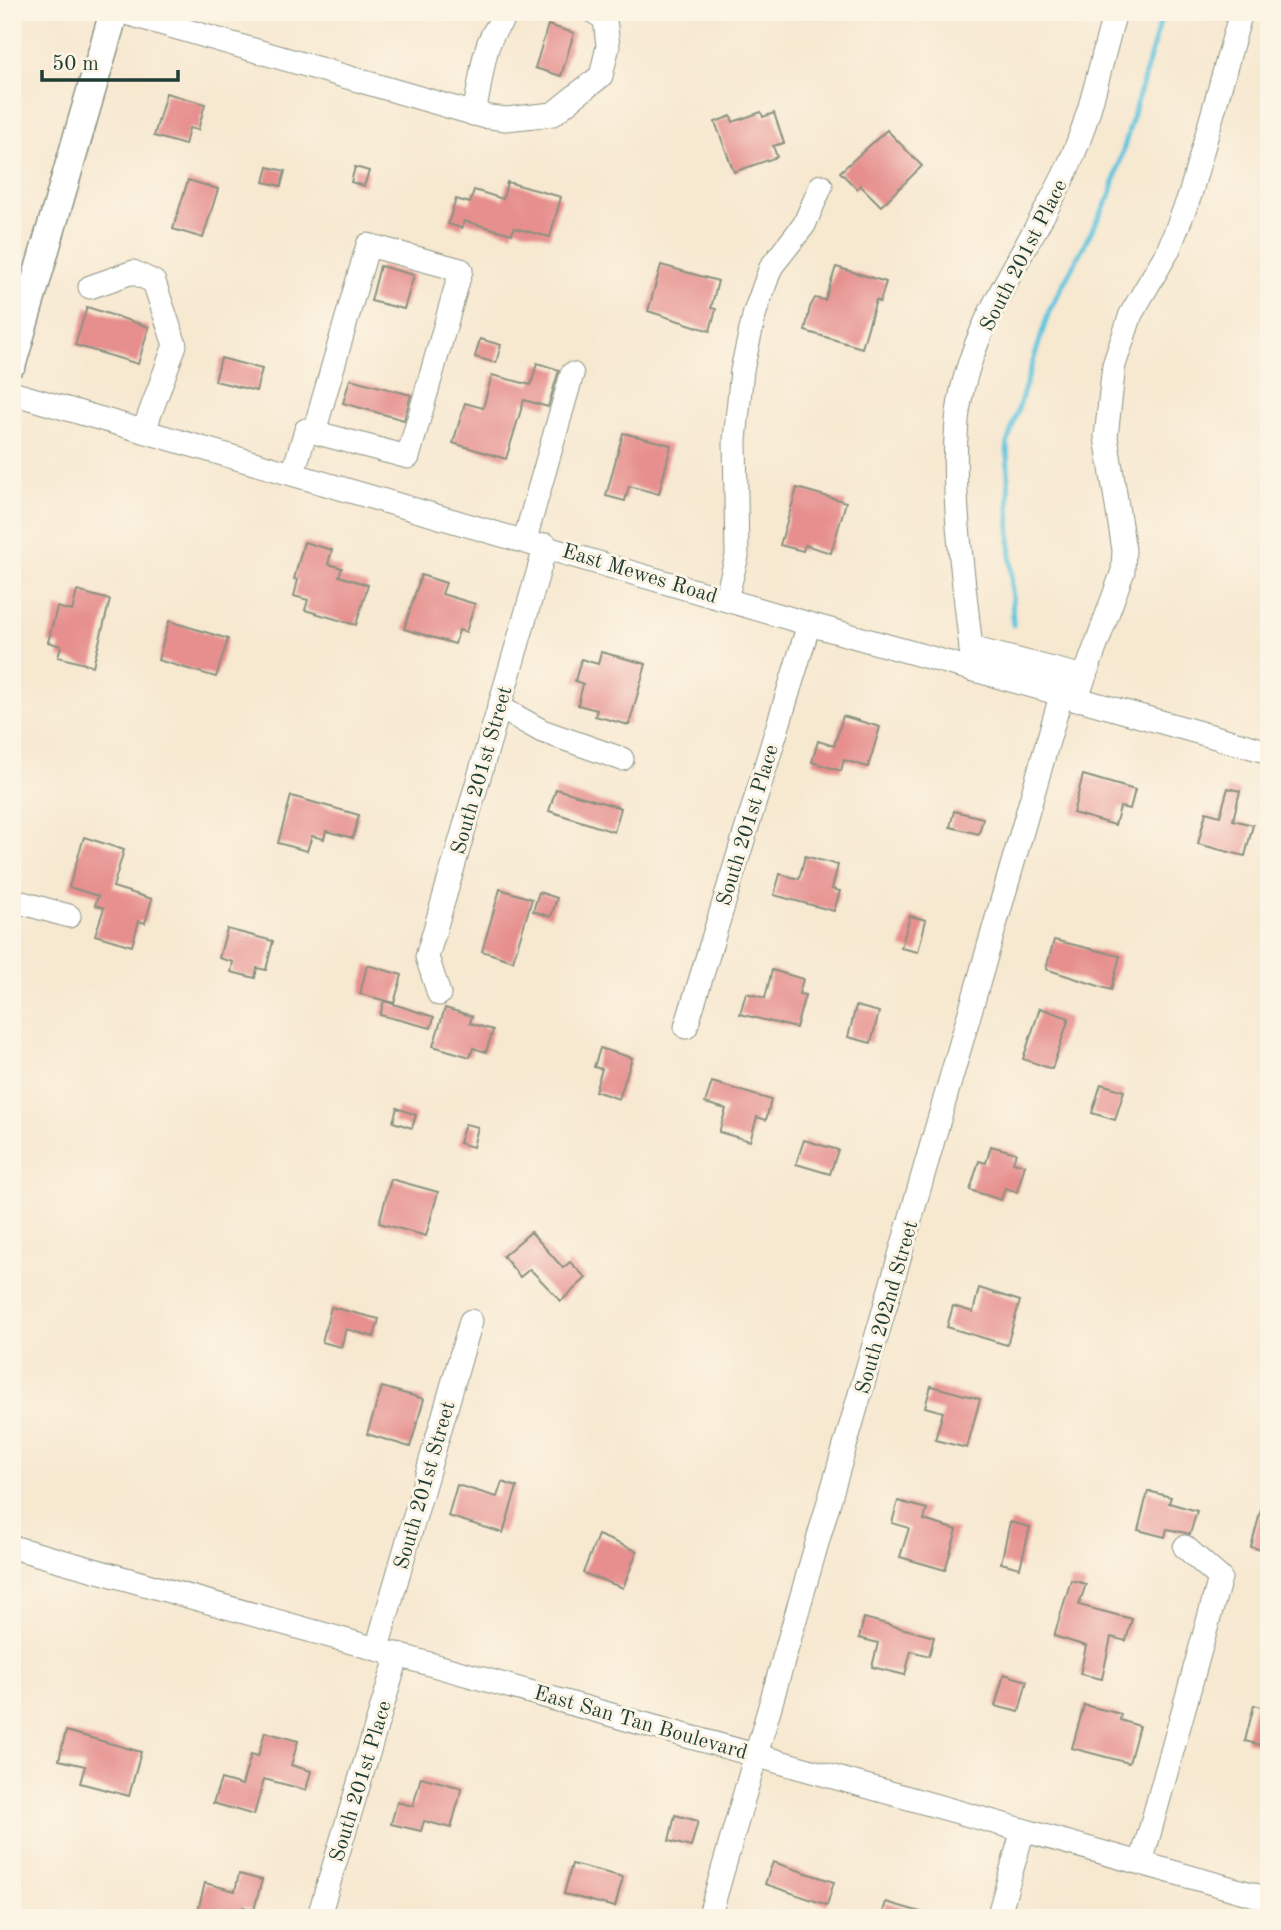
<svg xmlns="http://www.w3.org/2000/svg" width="1281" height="1930" font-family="'Old Standard TT',serif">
<rect width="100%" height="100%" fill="#fcf5e5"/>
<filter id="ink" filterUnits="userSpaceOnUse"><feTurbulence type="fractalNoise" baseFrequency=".0143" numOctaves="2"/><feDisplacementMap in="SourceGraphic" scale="14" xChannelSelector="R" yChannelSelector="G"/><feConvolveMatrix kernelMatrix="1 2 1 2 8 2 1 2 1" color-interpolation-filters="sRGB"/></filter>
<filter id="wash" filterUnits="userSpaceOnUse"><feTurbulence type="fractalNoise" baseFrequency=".00686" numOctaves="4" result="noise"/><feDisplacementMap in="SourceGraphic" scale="28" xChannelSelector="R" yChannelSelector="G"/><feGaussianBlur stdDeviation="1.57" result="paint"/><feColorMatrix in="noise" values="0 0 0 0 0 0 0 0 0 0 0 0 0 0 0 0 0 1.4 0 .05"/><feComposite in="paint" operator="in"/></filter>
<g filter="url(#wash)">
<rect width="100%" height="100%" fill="#f7e8d0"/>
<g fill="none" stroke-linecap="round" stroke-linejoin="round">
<polyline stroke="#60c5de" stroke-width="5" points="1013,625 1007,444 1049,311 1110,196 1163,12"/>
</g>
<g id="blocks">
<g fill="#e68f8e">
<polygon points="548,25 574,33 561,76 535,68"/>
<polygon points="166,93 205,104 198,130 189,128 185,145 154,136"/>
<polygon points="761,112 763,117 774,113 784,143 773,146 777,157 734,172 715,122 731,116 733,122"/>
<polygon points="887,130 922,166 881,206 860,185 857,189 840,172"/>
<polygon points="268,167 285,171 281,186 264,182"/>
<polygon points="355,167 369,171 364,186 351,182"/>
<polygon points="188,180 218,189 203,238 173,229"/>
<polygon points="507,182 561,197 550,237 514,228 512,234 464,221 462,228 448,224 456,199 470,203 474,190 503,199"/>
<polygon points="661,265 718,281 711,308 716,309 710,331 648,311"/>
<polygon points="380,266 414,275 404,309 371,301"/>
<polygon points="836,267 886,282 880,302 876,300 862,348 805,331 810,307 815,298 825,300"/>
<polygon points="87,307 149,327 138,364 75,345"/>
<polygon points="480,339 501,345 496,363 475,357"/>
<polygon points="221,358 262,369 256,391 215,381"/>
<polygon points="537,363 559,370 548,407 524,400 506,459 453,443 465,403 483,408 492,375 531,385"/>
<polygon points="350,379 411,395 404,420 343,403"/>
<polygon points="623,433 671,445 659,494 629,486 625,501 606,496"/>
<polygon points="797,488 846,502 831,553 805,545 803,551 780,545"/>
<polygon points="304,542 332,550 328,564 342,568 339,576 368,585 356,625 305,610 308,600 294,596 298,580 294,579"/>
<polygon points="421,575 446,583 442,594 475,604 466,632 459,630 455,644 404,629"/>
<polygon points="77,591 110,600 93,666 58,657 61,646 48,642 57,607 72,611"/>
<polygon points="169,621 228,639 216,677 158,660"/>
<polygon points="601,652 646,664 629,725 595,716 597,710 578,705 583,684 575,681 581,659 598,664"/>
<polygon points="843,716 880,727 868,767 844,760 841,771 812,762 818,741 834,746"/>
<polygon points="1083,775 1135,790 1130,809 1120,807 1115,825 1073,813"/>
<polygon points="1228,788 1240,791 1233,820 1253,825 1245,856 1198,844 1206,812 1220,816"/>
<polygon points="556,789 621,808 614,832 549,811"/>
<polygon points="291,796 359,815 353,838 326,831 324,839 312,836 307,851 278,843"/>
<polygon points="954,811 983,818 979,834 950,827"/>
<polygon points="84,837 124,850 113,887 152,899 145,923 139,921 132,946 95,935 104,908 95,905 98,896 69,887"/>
<polygon points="805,856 838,865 832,889 840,891 834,911 774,895 780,874 799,879"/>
<polygon points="500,889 532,899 513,961 482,951"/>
<polygon points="539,892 557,898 551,917 533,911"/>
<polygon points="910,916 926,920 918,952 901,948"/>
<polygon points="227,929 273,941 266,970 257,968 255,978 231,972 233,962 219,958"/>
<polygon points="1054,940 1120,956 1111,990 1046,969"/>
<polygon points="367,965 402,975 394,1003 360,994"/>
<polygon points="772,970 803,979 799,994 805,995 796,1028 740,1014 746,993 765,998"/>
<polygon points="384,1001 434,1017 431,1028 380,1015"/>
<polygon points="856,1006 879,1012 871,1043 848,1037"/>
<polygon points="445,1008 472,1016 470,1023 493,1030 486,1052 473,1048 470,1057 433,1046"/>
<polygon points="1040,1008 1069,1018 1052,1069 1023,1059"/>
<polygon points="600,1048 632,1058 619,1099 595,1091 602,1069 594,1067"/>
<polygon points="712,1082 771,1100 766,1120 757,1117 750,1141 719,1132 726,1109 705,1103"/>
<polygon points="1101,1084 1124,1091 1115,1120 1092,1113"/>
<polygon points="397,1108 416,1115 412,1128 393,1122"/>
<polygon points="465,1124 478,1127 473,1147 459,1143"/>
<polygon points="804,1140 838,1150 830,1174 796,1164"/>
<polygon points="991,1146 1016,1153 1013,1162 1025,1165 1017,1192 1005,1188 1001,1200 970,1190 979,1161 986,1163"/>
<polygon points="391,1179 438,1192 426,1236 379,1223"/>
<polygon points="531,1232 563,1268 570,1262 586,1278 561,1301 530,1269 520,1277 503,1256"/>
<polygon points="979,1288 1020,1301 1007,1345 947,1327 953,1306 973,1312"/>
<polygon points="331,1307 379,1319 374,1337 346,1329 341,1347 322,1342"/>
<polygon points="931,1386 980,1399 967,1448 935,1440 943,1412 925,1407"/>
<polygon points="382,1387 424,1399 410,1447 367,1434"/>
<polygon points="502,1482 517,1487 503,1533 448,1516 457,1485 497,1497"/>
<polygon points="1148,1491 1171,1497 1169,1503 1197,1511 1190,1534 1167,1529 1165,1537 1138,1530"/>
<polygon points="1264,1498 1269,1498 1269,1552 1251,1547"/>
<polygon points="898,1501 927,1509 924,1520 957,1530 945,1570 900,1557 909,1528 892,1523"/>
<polygon points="1010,1522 1030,1527 1020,1568 1001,1563"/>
<polygon points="598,1535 637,1551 623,1588 583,1573"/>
<polygon points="1071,1580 1086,1584 1079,1605 1132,1619 1126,1641 1111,1637 1102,1679 1080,1674 1086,1646 1054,1636"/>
<polygon points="864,1618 934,1637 929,1656 911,1651 905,1675 872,1667 878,1643 859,1638"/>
<polygon points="1004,1674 1027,1681 1019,1712 995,1706"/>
<polygon points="1084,1705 1121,1714 1120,1720 1139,1726 1129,1763 1072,1748"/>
<polygon points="1254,1705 1269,1709 1269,1747 1245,1741"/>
<polygon points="66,1731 141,1752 129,1796 80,1783 85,1766 59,1760"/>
<polygon points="265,1732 298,1741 291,1765 311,1771 306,1790 264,1779 254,1815 213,1803 221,1779 242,1785 251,1754 258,1756"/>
<polygon points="421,1777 462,1788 451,1828 424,1821 421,1831 391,1824 397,1802 413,1806"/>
<polygon points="675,1815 698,1821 691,1847 669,1841"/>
<polygon points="773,1862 834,1882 827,1905 765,1884"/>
<polygon points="572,1864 623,1877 615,1907 564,1894"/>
<polygon points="239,1874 262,1880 254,1910 243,1907 239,1918 196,1918 205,1883 235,1891"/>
<polygon points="886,1902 927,1914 926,1918 881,1918"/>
</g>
</g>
</g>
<g filter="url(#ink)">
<use href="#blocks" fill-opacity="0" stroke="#8b9282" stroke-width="2"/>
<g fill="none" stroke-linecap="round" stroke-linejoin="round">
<g stroke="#8b9282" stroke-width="25">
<g id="minor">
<polyline points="122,12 482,116 506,119 553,114 579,93 601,76 608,46 605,19 594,12"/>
<path d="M473,114C485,76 478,41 510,12"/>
<polyline points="90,287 133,272 154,282 175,345 144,430"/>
<polyline points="12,393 809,624 1269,752"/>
<polyline points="293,473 306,430 408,457 461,270 368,245 314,432"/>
<polyline points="525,539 572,374"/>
<polyline points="726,599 737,556 735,440 742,370 755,312 771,267 804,225 821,186"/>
<polyline points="971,648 1084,677"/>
<path d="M973,670C966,589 950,503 957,421C966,329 1029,250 1067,169C1090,120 1100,65 1115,12"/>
<polyline points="1076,700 1123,571 1124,550 1106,437 1114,365 1131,314 1168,251 1190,195 1241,12"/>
<polyline points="499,707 542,731 622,759"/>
<polyline points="12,900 69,916"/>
<polyline points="439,994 427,957 546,545"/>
<polyline points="686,1027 809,624"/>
<polyline points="12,1547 1269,1899"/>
<polyline points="377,1648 471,1321"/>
<polyline points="1141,1863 1220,1578 1185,1547"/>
<polyline points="321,1909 398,1654"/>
<polyline points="709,1918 1061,696"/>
<polyline points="998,1918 1023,1830"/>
</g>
</g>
<g stroke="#8b9282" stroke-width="31">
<polyline id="major" points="12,363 114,12"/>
</g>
<polyline stroke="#8b9282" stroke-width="3.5" stroke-dasharray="2 5" stroke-linecap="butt" points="12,428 16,415"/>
<use href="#minor" stroke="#fff" stroke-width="23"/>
<use href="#major" stroke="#fff" stroke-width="28"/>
</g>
</g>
<g text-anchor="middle" stroke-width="6" stroke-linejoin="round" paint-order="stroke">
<g font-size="21" fill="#1f3d34" stroke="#fcf5e5">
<text transform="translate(1023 255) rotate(-63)" y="7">South 201st Place</text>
<text transform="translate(640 573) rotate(17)" y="7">East Mewes Road</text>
<text transform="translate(481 770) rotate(-74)" y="7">South 201st Street</text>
<text transform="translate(747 825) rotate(-73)" y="7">South 201st Place</text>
<text transform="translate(886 1307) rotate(-74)" y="7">South 202nd Street</text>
<text transform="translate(424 1485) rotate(-74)" y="7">South 201st Street</text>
<text transform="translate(641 1722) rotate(16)" y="7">East San Tan Boulevard</text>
<text transform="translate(360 1781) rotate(-73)" y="7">South 201st Place</text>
</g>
</g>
<rect width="1281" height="1930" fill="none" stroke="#fcf5e5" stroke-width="42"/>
<path d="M42 70v10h136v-10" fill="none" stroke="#1f3d34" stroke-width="3.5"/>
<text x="52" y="70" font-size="21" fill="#1f3d34" stroke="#fcf5e5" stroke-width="5" paint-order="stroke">50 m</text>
</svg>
